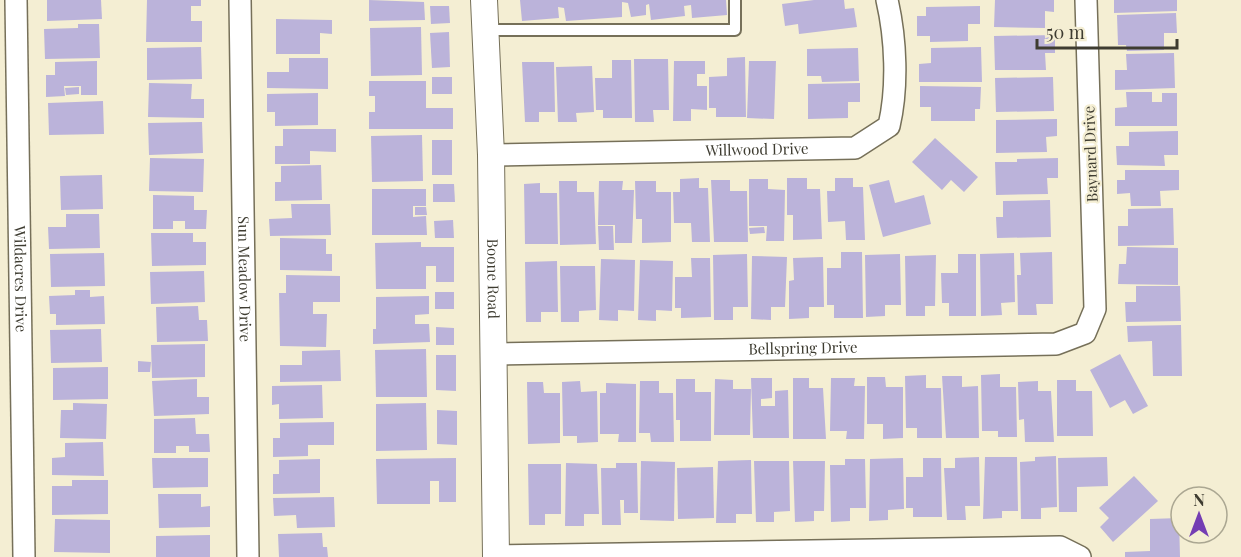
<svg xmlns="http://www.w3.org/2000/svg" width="1241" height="557" font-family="'Playfair Display',serif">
<rect width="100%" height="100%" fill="#f4eed3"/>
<g fill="#bbb3da">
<polygon points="47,0 101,0 102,19 47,21"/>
<polygon points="147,0 201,0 201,6 191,6 191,21 202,21 202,42 146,42"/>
<polygon points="369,0 424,2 425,20 369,21"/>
<polygon points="520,0 726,0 727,15 692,18 691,5 684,6 685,16 651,20 649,4 646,5 646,15 631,17 628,3 622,2 622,17 566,21 564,8 558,7 559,18 522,21"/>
<polygon points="814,0 844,0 845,9 854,8 857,27 799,34 798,24 785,26 782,4"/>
<polygon points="995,0 1054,0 1054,12 1045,11 1045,28 994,27"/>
<polygon points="1114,0 1177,0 1177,11 1114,13"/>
<polygon points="430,6 449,6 450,23 431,24"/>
<polygon points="980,6 980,24 968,24 968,41 930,42 930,36 917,36 917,16 926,16 926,7"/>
<polygon points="1176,13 1177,33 1164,33 1164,50 1127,51 1126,45 1118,45 1117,15"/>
<polygon points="276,19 332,20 332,34 320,33 320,54 276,54"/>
<polygon points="78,24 99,24 100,58 45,59 44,29 78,28"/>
<polygon points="421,27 422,75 371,76 370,28"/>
<polygon points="449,32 450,67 432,68 430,33"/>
<polygon points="1055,35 1055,53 1045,53 1046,70 995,70 994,36"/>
<polygon points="201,47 202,79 147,80 147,48"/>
<polygon points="981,47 982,82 919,82 919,64 931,63 931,48"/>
<polygon points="858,48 859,81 822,82 821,76 807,76 807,49"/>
<polygon points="1174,53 1175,88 1115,90 1115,70 1127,70 1126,54"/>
<polygon points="745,57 746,117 716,117 716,108 709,108 709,77 727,76 727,58"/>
<polygon points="289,58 328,58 328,89 267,88 267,72 289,72"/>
<polygon points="634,59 668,59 669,110 653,110 654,122 635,122"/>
<polygon points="612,60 631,60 632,118 603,118 603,110 596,110 595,78 612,78"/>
<polygon points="97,61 97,95 81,95 81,86 64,86 65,96 46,97 46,75 55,75 55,62"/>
<polygon points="674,61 705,61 705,74 697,74 697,86 707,86 707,110 691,109 691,121 673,121"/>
<polygon points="749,61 776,61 774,119 747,118"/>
<polygon points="522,62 554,62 555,112 539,112 539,122 525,122"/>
<polygon points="592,66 594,112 576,113 577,122 558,122 556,67"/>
<rect x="432" y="77" width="20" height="17"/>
<polygon points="1053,77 1054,111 996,112 995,78"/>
<polygon points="369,81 426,81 426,108 453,108 453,129 369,129 369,112 375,112 375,96 369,96"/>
<polygon points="149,83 192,84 191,99 204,99 204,118 148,117"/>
<polygon points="860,83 860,102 848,102 848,118 808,119 808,84"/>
<polygon points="920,86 981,87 980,109 975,109 975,121 931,121 931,107 920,107"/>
<polygon points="79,87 79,94 66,95 65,88"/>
<polygon points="1126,92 1152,92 1152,102 1162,102 1162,93 1177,93 1177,126 1115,126 1115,108 1127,107"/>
<polygon points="318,93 318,125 275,126 275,112 267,112 267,94"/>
<polygon points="103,101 104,134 49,135 48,103"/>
<polygon points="1057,119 1057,136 1046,137 1047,152 996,153 996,120"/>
<polygon points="202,122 203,153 149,155 148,123"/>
<polygon points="283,129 336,129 336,152 310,151 310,164 275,164 275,146 283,146"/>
<polygon points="1178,131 1178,155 1164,155 1165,166 1117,165 1116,146 1129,146 1129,132"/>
<polygon points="422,135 423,181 372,182 371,136"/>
<polygon points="935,138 978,177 964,192 951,180 942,190 912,162"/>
<rect x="432" y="140" width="20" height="35"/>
<polygon points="150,158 204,159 203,192 149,191"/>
<polygon points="1058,158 1058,178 1047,178 1048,194 996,195 995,162 1017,162 1017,159"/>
<polygon points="321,165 322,200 275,201 275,182 281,182 281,166"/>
<polygon points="1125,170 1179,170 1179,190 1160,191 1161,206 1131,206 1130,193 1117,194 1117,180 1125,180"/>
<polygon points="102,175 103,209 61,210 60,176"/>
<polygon points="699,178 699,188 708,188 710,242 692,242 691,223 674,223 673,192 680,192 680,179"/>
<polygon points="787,178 807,178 807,189 820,189 822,239 793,240 793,215 787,215"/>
<polygon points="835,178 853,178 853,187 863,187 865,240 846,240 845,221 828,222 827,191 835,191"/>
<polygon points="749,179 768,179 768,189 785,190 784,241 766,241 767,226 749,226"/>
<polygon points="711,180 730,180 730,191 747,191 748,242 714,242"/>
<polygon points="889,180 895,203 924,195 931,224 883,237 869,185"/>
<polygon points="559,181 577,181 577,192 594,192 596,244 560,245"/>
<polygon points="599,181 623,181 622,190 634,190 632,243 615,243 615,225 598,225"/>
<polygon points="635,181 656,181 656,192 671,192 671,242 642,243 642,219 636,219"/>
<polygon points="540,183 540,193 557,193 558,244 525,244 524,184"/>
<polygon points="433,184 454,184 455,202 433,202"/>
<polygon points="372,189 426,189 426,206 413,206 413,217 426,216 427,235 372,235"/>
<polygon points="153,195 194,196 194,210 207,210 206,229 185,229 185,221 173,221 173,229 153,229"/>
<polygon points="1050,200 1051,237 997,238 996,217 1003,217 1003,201"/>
<polygon points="291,204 330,204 331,235 270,236 269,219 292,218"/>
<polygon points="415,207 426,207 427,215 415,215"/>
<polygon points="1173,208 1174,245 1118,246 1118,226 1128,226 1128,209"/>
<polygon points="66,214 99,214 100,248 49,249 48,227 66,227"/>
<polygon points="453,220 454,238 435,238 434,221"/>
<polygon points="598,226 613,226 614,250 599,250"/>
<polygon points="764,227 765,233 750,234 749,228"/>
<polygon points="151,233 193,233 193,242 206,242 206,265 152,266"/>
<polygon points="280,238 326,239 326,254 332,254 332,271 280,270"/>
<polygon points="421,242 421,247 454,247 454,282 436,282 436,266 426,266 426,289 376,289 375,243"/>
<polygon points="1127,247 1178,248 1178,285 1118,284 1119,264 1126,264"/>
<polygon points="841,252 862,252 863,318 834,318 834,305 827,305 827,268 841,268"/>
<polygon points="1052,252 1053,304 1036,304 1037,315 1018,315 1017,275 1021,275 1020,253"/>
<polygon points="104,253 105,286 51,287 50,254"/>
<polygon points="1014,253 1015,302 1001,303 1002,315 981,316 980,254"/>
<polygon points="747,254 748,307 733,307 733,320 714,320 713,255"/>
<polygon points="900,254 901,305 885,305 885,316 866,317 865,255"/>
<polygon points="958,254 976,254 976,316 949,316 949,303 942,303 941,273 958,273"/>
<polygon points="936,255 935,306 925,306 925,316 906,316 905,256"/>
<polygon points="752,256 787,257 785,307 771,307 771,320 751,319"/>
<polygon points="823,257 824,307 809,307 809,318 789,319 789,281 794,280 793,258"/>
<polygon points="691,258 710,258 711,317 681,318 681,308 675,308 675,277 692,277"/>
<polygon points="601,259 635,260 634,311 618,310 618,321 599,320"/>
<polygon points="640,260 673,261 672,311 656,310 656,321 638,320"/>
<polygon points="557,261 558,312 541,312 541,322 526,322 525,262"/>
<polygon points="560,266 595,266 596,310 579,311 579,322 561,322"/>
<polygon points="204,271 205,302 151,304 150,272"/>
<polygon points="286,275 340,276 340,302 313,302 313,314 327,314 326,347 280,346 279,293 286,293"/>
<polygon points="1136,286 1180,286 1181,321 1126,322 1125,302 1136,302"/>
<polygon points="75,290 90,290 90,297 104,296 105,324 56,325 56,314 50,314 49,296 75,295"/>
<rect x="435" y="292" width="19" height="17"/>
<polygon points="429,296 429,314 415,315 415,324 429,324 430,342 373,344 373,329 376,329 376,297"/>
<polygon points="198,306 199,320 207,320 208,341 157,342 156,307"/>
<polygon points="1181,325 1182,376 1153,376 1152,341 1128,342 1127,326"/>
<polygon points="436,327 454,328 454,345 436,345"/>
<polygon points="101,329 102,362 51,363 50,330"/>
<polygon points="205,344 205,377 152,378 151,345"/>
<polygon points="426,349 427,397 376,397 375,350"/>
<polygon points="340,350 341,381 280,382 280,365 302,365 302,351"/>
<polygon points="1120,354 1148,406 1133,414 1125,400 1110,408 1090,370"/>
<polygon points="436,355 456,355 456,391 436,390"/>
<polygon points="138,361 151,362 150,372 138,372"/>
<polygon points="108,367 108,399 53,400 53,368"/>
<polygon points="1000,374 1000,387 1016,387 1017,437 998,437 998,431 982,431 981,375"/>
<polygon points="926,375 926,388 941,388 942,438 917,438 917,428 906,428 905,376"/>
<polygon points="942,376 962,376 962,387 978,386 979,438 946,438"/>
<polygon points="867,377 885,377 886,387 903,387 903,438 883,439 883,424 867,424"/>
<polygon points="751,378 772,378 772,398 761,399 761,406 775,406 775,391 788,390 789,438 753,438"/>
<polygon points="793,378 809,378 809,388 823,388 826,439 793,439"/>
<polygon points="831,378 855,378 854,386 865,386 864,439 846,439 847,431 830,431"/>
<polygon points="197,379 197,397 209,397 209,414 154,416 152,381"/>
<polygon points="676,379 695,379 695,392 711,392 711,441 680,441 680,420 676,420"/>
<polygon points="715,379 733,380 733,389 751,389 750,435 714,435"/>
<polygon points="1057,380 1076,380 1076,391 1092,391 1093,436 1057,436"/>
<polygon points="580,381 581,392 597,391 598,442 577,443 577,436 563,436 562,382"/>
<polygon points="640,381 659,381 659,393 673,393 674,442 651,442 650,433 639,433"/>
<polygon points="1038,381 1038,391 1051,391 1054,442 1025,442 1024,419 1019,420 1018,382"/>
<polygon points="527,382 543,382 544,393 560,393 560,443 528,444"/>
<polygon points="606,383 636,384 636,442 618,442 619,434 600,434 600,393 606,393"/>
<polygon points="322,385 323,418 279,419 279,404 272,405 272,386"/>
<polygon points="73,403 107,404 106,439 60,438 61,410 73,410"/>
<polygon points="426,403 427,450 376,451 376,404"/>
<polygon points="437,410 457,411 457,445 437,444"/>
<polygon points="195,418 196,434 209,434 210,452 189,452 189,446 176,446 176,453 154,453 154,419"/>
<polygon points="334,422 334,445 308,445 308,456 273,457 273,438 280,438 280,423"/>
<polygon points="103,442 104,476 52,475 52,458 65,457 65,443"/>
<polygon points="1056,456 1057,507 1041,508 1041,519 1021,519 1020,462 1035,461 1035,457"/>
<polygon points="979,457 980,506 965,506 966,520 947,520 944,468 955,468 955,458"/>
<polygon points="985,457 1017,457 1018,511 1002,511 1002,518 983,519"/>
<polygon points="1107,457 1108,486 1077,487 1077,512 1059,512 1058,458"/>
<polygon points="152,458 208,458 208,487 153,488"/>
<polygon points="456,458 456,502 439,502 439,481 430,481 430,504 377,504 376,459"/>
<polygon points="903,458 904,509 888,510 888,520 869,521 870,459"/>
<polygon points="923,458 941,458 942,517 913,517 913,508 906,508 906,477 923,477"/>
<polygon points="320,459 320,493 273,494 273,474 279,474 279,460"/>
<polygon points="845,459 865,459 866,508 850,508 850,521 831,522 830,465 845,465"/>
<polygon points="751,460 752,514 736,514 736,523 716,523 718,461"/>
<polygon points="641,461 675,462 674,521 640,520"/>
<polygon points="754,461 789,461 790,511 774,512 774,522 756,522"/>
<polygon points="793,461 825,461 824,511 814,511 814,521 795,522"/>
<polygon points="566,463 597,464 599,514 584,514 584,526 565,526"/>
<polygon points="616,463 637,463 638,513 624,513 624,500 620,500 621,525 602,525 601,468 616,468"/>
<polygon points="528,464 561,464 561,514 545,514 545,525 529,525"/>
<polygon points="713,467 714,518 678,519 677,468"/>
<polygon points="1134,476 1158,501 1113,542 1100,527 1109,518 1099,508"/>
<polygon points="72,480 108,480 108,514 52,515 52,486 72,486"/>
<polygon points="158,494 201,494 201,507 210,506 210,527 159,528"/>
<polygon points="334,497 335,527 297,528 296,515 274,516 273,498"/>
<polygon points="1179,518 1180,557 1125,557 1125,552 1150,551 1150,519"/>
<polygon points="55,519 110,520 110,553 54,552"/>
<polygon points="322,533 323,547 327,547 328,557 279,557 278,534"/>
<polygon points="210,535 210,557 156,557 156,536"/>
</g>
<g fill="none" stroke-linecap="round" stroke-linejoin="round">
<g stroke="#767059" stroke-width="14">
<polyline id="service" points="484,30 735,30 735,0"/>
</g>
<g stroke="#767059" stroke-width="24">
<g id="minor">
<path id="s1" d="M16,0L24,557"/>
<path id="s2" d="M240,0L248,557"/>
<path id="s3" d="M491,155L855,148L889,126C898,87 896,39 887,0"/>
<path id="s4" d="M493,354L1056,344L1085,333L1095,309L1086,0"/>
<polyline points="495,556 1060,547 1080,557"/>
</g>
</g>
<g stroke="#767059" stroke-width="28">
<g id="tertiary">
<path id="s5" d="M484,0L491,155L496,557"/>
</g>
</g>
<use href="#service" stroke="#fff" stroke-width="10"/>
<use href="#minor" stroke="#fff" stroke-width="21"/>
<use href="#tertiary" stroke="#fff" stroke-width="26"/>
</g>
<g text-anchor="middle" stroke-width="4.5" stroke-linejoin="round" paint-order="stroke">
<g font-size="15" fill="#3e3c31" stroke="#f4eed3">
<text dy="5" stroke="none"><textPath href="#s3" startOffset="266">Willwood Drive</textPath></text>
<text transform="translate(1091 154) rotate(-92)" y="5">Baynard Drive</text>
<text dy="5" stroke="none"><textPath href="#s1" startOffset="279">Wildacres Drive</textPath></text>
<text dy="5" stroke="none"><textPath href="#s2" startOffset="279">Sun Meadow Drive</textPath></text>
<text dy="5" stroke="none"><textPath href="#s5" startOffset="279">Boone Road</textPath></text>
<text dy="5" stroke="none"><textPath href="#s4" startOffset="310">Bellspring Drive</textPath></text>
</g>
</g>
<g transform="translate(1199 515)"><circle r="28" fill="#f4eed3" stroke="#aba792" stroke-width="1.5"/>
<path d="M0-4.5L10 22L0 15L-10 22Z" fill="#743db3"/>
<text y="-9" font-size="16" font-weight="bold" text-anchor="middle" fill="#3e3c31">N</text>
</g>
<path d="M1037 39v9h140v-9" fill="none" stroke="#3e3c31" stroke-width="3"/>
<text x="1046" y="39" font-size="18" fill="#3e3c31" stroke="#f4eed3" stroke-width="4.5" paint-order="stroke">50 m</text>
</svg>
